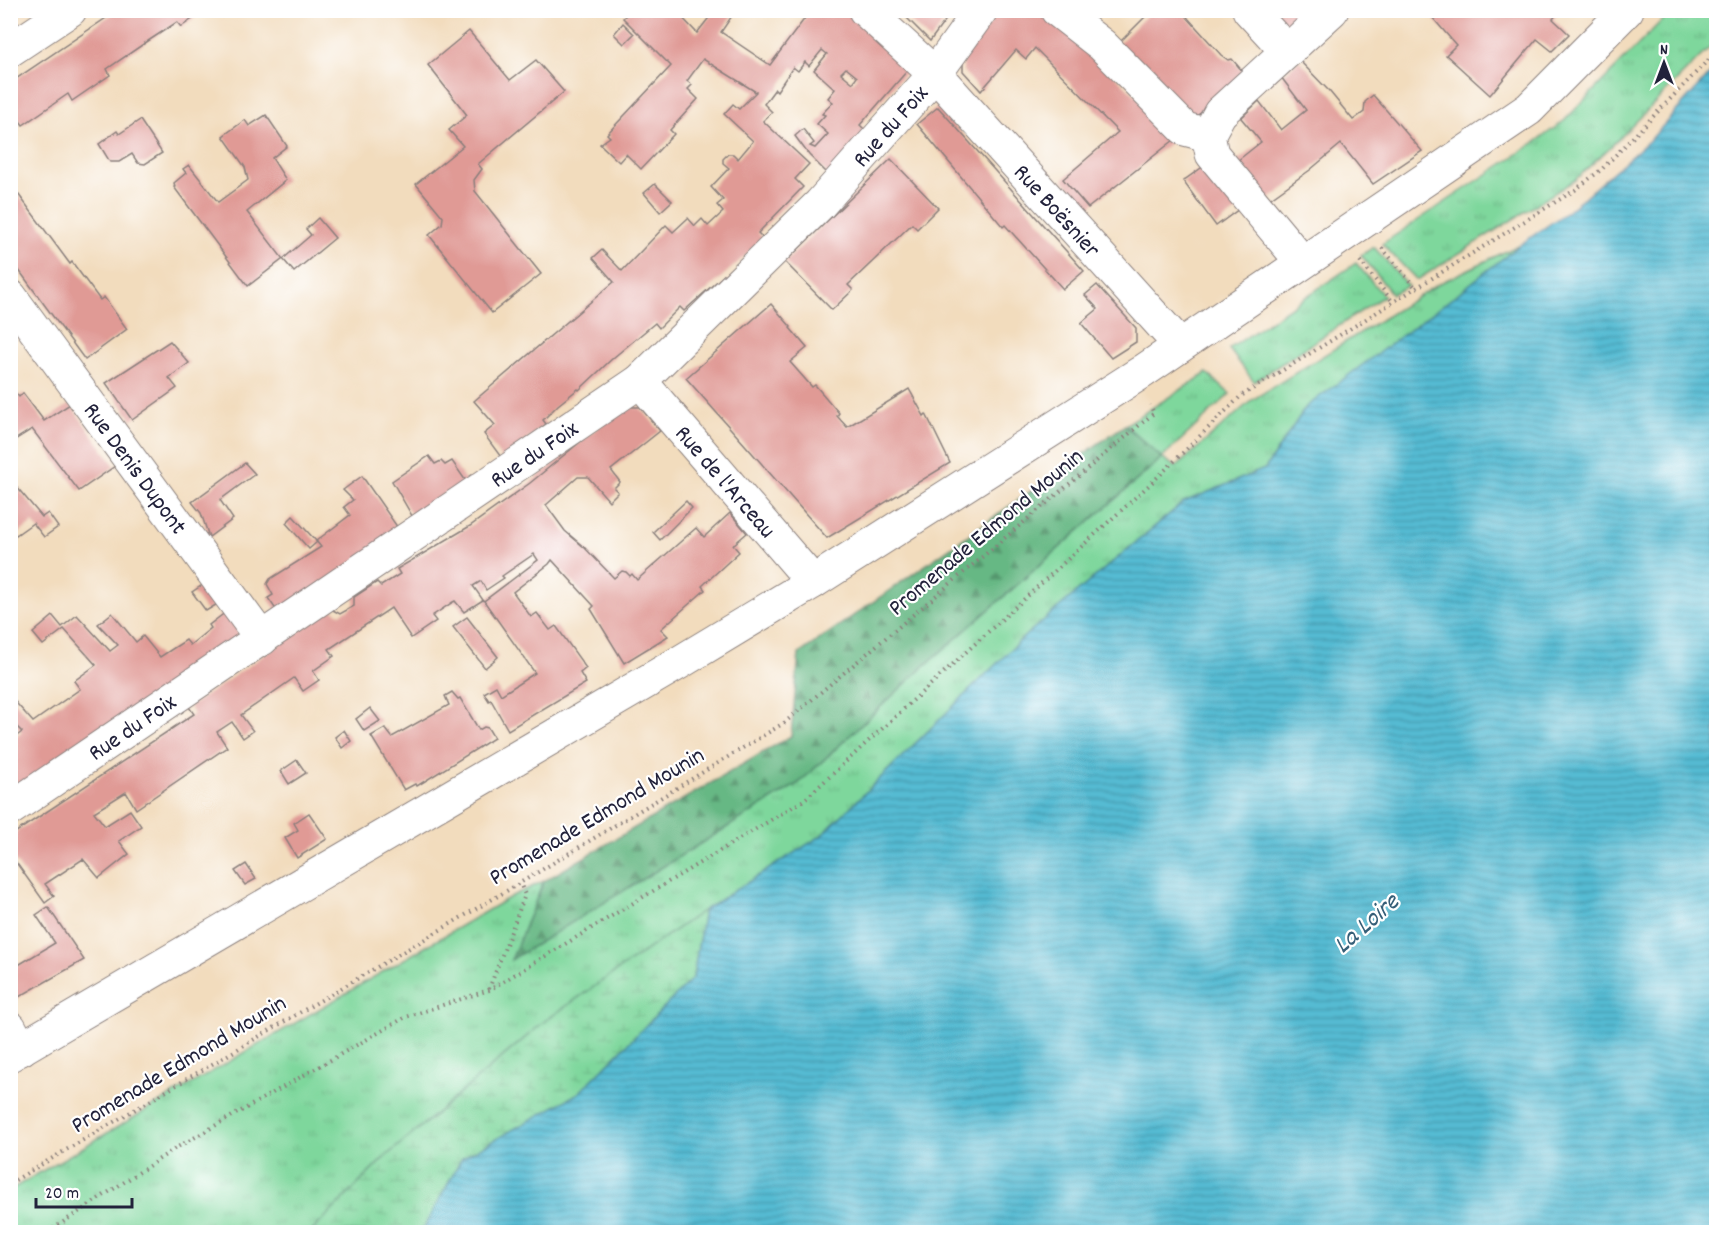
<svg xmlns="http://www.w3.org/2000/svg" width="1727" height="1243" font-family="Dekko,sans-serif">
<defs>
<pattern id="grass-tufts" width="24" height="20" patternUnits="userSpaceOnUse" patternTransform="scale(1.5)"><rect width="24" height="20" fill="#7ed79c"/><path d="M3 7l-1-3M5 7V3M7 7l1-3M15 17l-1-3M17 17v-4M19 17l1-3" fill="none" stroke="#6db887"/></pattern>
<pattern id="forest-firs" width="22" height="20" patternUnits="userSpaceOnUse" patternTransform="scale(1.5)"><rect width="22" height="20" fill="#66b884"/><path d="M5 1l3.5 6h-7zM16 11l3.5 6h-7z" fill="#54956d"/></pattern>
<pattern id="wetland-marsh" width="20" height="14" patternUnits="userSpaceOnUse" patternTransform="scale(1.5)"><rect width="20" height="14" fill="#7ed79c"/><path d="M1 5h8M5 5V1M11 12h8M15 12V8" fill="none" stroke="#6db887"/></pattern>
<pattern id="water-rules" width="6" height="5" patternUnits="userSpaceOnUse" patternTransform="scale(1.5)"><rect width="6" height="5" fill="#55bbd3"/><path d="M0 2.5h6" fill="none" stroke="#4698ac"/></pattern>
</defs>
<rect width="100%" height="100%" fill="#fff"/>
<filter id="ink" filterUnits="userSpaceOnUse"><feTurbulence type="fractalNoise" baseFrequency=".0167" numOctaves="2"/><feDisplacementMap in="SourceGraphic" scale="12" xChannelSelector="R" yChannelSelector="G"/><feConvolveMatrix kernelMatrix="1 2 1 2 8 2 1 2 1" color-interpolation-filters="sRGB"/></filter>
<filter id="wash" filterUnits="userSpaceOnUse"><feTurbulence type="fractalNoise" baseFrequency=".008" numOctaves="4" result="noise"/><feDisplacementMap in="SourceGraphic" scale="24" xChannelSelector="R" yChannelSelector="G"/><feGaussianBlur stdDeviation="1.35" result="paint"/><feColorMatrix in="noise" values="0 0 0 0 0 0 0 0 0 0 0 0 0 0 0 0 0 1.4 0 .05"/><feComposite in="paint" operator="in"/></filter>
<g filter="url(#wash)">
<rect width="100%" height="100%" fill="#f2dcbd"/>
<g fill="url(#grass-tufts)" stroke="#507c6c" stroke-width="1.5">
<polygon points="1672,10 1716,11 1716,41 1619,139 1575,180 1417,280 1382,244 1534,143 1564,121"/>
<polygon points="1521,244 1451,299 1306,407 1265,469 1184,502 1026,635 821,836 704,910 545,1021 384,1158 311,1232 11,1232 10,1190 512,896 544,881 512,959 799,783 921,669 1162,458 1125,425 1207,373 1230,394 1162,458 1176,467 1252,400 1440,283"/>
<polygon points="1374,247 1408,286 1392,294 1361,255"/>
<polygon points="1356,263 1384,296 1254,382 1229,349"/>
</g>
<polygon fill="url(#forest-firs)" stroke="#446d60" stroke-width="1.5" points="1125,425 1162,458 921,669 799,783 511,960 544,881 791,736 799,654"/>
<polygon fill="url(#wetland-marsh)" stroke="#507c6c" stroke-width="1.5" points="704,910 693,978 579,1093 462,1158 422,1232 311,1232 384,1158 545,1021"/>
<polygon fill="url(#water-rules)" stroke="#3c6e87" stroke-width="1.5" points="1716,67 1716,1232 422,1232 462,1158 579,1093 693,978 704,910 821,836 1026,635 1184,502 1265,469 1306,407 1451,299 1521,244 1567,212 1652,138"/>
<g id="blocks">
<g fill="#e09a95" fill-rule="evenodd">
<polygon points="118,10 205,10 181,27 177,22 142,45 107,69 110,75 72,101 68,94 23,125 10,108 10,83"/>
<path d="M631,10H675L697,33L715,10H736L721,32L770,65L811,10H845L864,26L907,71L860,125L868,133L830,176L809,155L795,136L803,129L814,143L810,146L815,148L828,134L817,124L825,115L822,114L833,102L828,98L835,89L814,70L827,54L822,50L809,66L805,62L798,71L793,67L777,91L775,89L764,104L772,112L763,121L809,164L795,179L803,187L758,233L764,239L684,311L680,307L659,328L655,323L613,358L579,390L578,389L558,405L543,420L546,424L503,460L484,434L495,425L474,401L614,282L593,258L602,250L622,271L666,225L673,232L688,218L695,226L702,219L708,226L723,212L717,205L723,200L711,187L729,168L723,163V159L728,154H733L738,159L753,141L724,114L733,104L739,109L756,92L703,59L687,81L692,85L688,89L698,99L670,130L674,134L641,169L626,154L619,162L600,144L610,137L607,134L671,66L623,18ZM846,68L857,77L853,83L841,73Z"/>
<polygon points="899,10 953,10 930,41"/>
<polygon points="1002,10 1045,10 1179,136 1088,208 1063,179 1118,132 1035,48 1026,59 1016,50 981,91 963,71 963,55"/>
<polygon points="1152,10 1194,10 1187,17 1221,55 1228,60 1232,59 1244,73 1213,104 1188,122 1115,47"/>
<polygon points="1259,10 1318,10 1286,38"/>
<polygon points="1426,10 1560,10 1553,19 1569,34 1552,51 1537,39 1490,95 1446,55 1456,45"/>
<polygon points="623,23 634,34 624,44 614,34"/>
<polygon points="469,31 510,80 536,60 564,92 478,164 482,169 474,180 475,191 541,274 492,313 429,235 442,224 443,217 416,184 463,146 449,130 467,115 428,65"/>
<polygon points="1299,60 1330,92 1353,120 1364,112 1365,102 1373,95 1422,151 1373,184 1341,144 1310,170 1268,200 1237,161 1261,142 1241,118 1259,101 1281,130 1306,110 1281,77"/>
<polygon points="938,107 1084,271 1063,289 1005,225 1003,227 917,124"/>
<polygon points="266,115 287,146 272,158 286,180 247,212 283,259 248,286 174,187 175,186 174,183 186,173 183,169 189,165 218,202 248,180 245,167 223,136 245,120 249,126"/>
<polygon points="140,120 162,153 145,164 138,163 132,154 119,162 110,162 99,144 117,131 119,134"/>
<polygon points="891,159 938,208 917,229 912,224 848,285 853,290 832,310 785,262"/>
<polygon points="1204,166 1239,209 1216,226 1183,181"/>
<polygon points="10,183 70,264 72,262 100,300 104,297 127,329 85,360 10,258"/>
<polygon points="655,184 672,201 660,212 644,193"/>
<polygon points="318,218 335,238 294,272 283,259 311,235 306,229"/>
<polygon points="1097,285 1136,328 1136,342 1111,358 1081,323 1098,309 1085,295"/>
<polygon points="771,304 791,327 790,328 807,348 790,362 812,387 815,385 839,413 837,416 847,427 909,389 924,416 926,414 950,463 827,538 686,378"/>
<polygon points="170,341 189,363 169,378 177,388 132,420 106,383"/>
<polygon points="10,386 19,397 23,393 44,421 70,404 115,466 79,491 32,429 10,443"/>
<polygon points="623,407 640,407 660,431 611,470 620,482 614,488 618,492 609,501 588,477 578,477 546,505 565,531 585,548 614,578 622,571 626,572 630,576 632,574 637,580 696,528 704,537 730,513 747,533 733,545 739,552 702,586 705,590 661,629 668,636 624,663 591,609 594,606 552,560 549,564 513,592 531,617 537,613 550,630 556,626 586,668 580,673 586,683 508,730 491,700 489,701 484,693 496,686 501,695 535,673 484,601 538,560 534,554 502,576 504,578 486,590 481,581 473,586 483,600 464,612 455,601 453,602 432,616 436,621 411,638 391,608 329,649 334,656 313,671 319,680 303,691 294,678 241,715 253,731 243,738 232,722 217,732 227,747 136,809 126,792 94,812 105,826 130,810 141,826 119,841 129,854 99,878 83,859 45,884 54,896 45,903 10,854 10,836 194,714 189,707 331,609 340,614 354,606 354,597 377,582 381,586 400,574 397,569 470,526 530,483"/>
<polygon points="429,456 435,464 441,461 445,465 452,461 468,484 415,521 392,481"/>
<polygon points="245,463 255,474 220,500 233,519 209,537 201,513 192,502"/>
<polygon points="362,476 400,531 279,614 268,598 273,595 267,584 270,579 321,547 316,541 350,515 344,507 353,500 343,490"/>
<polygon points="10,479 42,517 48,513 58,527 44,537 33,523 16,535 10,529"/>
<polygon points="686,501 692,508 660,540 653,532"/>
<polygon points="293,516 317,542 309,549 286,523"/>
<polygon points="204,584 219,603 206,611 192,592"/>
<polygon points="226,612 239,628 236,644 10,794 10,741 22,732 10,720 10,696 33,722 80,689 74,681 96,665 64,629 43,645 33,633 53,616 62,627 77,615 110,651 118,645 98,624 112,613 136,642 143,636 160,657 186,640 190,645 211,628 209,625"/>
<polygon points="467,617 498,657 485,668 453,627"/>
<polygon points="452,692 458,699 460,698 479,730 484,727 488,728 494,738 417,786 415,784 404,790 371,736 385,728 392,737 449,705 445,696"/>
<polygon points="370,708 380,721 364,731 356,719"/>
<polygon points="344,730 351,741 342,748 335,737"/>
<polygon points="297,760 306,773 289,784 281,771"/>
<polygon points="309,813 327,839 297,858 285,838 298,830 294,823"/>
<polygon points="246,864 256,879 245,885 235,871"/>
<polygon points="48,907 84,960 10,1002 10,970 55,943 36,915"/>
</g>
</g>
</g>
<g filter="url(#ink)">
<use href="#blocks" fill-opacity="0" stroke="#8a7f7c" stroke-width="1.5"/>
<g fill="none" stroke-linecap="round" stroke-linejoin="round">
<g stroke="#8a7f7c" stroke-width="35">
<g id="minor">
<path id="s1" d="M865,10L935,74L1180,345"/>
<polyline points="1057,10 1102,45 1185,129 1208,135"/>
<polyline points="1249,10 1287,51"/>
<polyline points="10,50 70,10"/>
<polyline points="1208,135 1220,113 1332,10"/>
<polyline points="1208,135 1212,154 1302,262"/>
<path id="s2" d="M10,296L262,639"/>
<path id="s3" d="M640,381L813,582"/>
<path id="s4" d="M10,809L640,381L820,204L935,74L981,10"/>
<polyline points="10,1028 21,1049"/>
</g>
</g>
<g stroke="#8a7f7c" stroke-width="35">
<polyline id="major" points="10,1055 682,661 813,582 1142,372 1529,109 1627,10"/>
</g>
<g stroke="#8a7f7c" stroke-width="4" stroke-dasharray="1.5 4.5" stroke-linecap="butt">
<polyline points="1382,248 1415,287"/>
<polyline points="1360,261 1393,302"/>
<polyline points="489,989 525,895 520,883"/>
<polyline points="10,1183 520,883 784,723 1154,413 1150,405"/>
<polyline points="48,1232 176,1148 406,1017 489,990 804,800 1160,475 1241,396 1575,190 1602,169 1716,52"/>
</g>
<use href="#minor" stroke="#fff" stroke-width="33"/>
<use href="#major" stroke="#fff" stroke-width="33"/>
</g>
</g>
<g text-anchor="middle" stroke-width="4.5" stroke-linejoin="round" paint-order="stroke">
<g font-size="24" fill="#22223b" stroke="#fff">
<text dy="8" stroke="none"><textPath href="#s4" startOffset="1119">Rue du Foix</textPath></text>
<text dy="8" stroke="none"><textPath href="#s1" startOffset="278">Rue Boësnier</textPath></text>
<text dy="8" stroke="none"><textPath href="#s4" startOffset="633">Rue du Foix</textPath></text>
<text dy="8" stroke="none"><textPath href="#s2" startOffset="213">Rue Denis Dupont</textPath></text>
<text dy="8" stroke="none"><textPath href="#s3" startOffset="132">Rue de l'Arceau</textPath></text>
<text transform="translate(985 531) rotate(-40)" y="8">Promenade Edmond Mounin</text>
<text dy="8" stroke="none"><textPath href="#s4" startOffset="147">Rue du Foix</textPath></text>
<text transform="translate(596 815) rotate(-31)" y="8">Promenade Edmond Mounin</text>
<text transform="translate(178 1063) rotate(-31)" y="8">Promenade Edmond Mounin</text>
</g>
<g font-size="26" font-style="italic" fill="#365f78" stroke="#fff">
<text transform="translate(1365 922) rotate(-41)" y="9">La Loire</text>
</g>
</g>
<rect width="1727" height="1243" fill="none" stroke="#fff" stroke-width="36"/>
<g transform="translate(1664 63)" stroke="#ffffff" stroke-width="4.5" paint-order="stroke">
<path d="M0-4.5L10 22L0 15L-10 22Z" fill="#22223b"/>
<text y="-9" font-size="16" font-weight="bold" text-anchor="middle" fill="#22223b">N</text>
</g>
<path d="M36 1198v9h96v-9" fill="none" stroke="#22223b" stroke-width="3"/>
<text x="45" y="1198" font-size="18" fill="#22223b" stroke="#ffffff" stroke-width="4.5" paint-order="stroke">20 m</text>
</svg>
